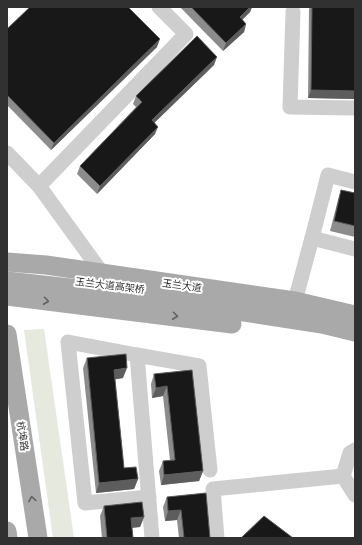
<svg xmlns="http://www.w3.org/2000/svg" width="362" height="545" font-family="Montserrat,'Noto Sans SC',sans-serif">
<rect width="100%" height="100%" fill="#fff"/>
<polygon fill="#e5e9de" points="44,329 74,538 53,538 24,330"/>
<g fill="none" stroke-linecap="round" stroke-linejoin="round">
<g stroke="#cecece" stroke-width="15">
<polyline points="293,12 290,107 355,108"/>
<polyline points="7,153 39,186 102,273"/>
<polyline points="355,182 328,175 312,238 355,249"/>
<polyline points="39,186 186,34 159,7"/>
<polyline points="295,301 312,238"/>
<polyline points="137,355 68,342 85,503 149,497"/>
<polyline points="355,450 350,453 343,476 355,495"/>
<polyline points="152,538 137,355 199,366 210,470"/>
<polyline points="217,538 213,489 343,476"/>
</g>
<g stroke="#a9a9a9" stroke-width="19">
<polyline points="7,262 46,265 295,301 355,315"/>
<polyline points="7,281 124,294 322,324 355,332"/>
<polyline points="7,296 232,324"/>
<polyline points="7,334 38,538"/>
<polyline points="7,531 8,538"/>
</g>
</g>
<g fill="#8c8c8c">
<polygon points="180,7 252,7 250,12 242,20 246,24 244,32 223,51"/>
<polygon points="310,7 355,7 355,99 308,98 309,9"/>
<polygon points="7,29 157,47 51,150 7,105"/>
<polygon points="214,65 154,123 155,134 97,194 77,174 80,166 136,107 133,104 136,96"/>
<polygon points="341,190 355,193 355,237 330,231 338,200"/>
<polygon points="87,358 123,378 115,379 124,468 138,479 134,489 96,493 83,368"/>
<polygon points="192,370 203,471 199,481 161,485 159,471 163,461 170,460 163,396 152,398 151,384 154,374"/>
<polygon points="167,497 210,538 179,538 177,520 165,521 163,507"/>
<polygon points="104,506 144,517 140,527 132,528 133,538 102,538 100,516"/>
</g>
<g fill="#5d5d5d">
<polygon points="248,7 252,7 250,12 237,25 240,17"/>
<polygon points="246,24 244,32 223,51 226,43"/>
<polygon points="160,39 157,47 51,150 54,143"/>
<polygon points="217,57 214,65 149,128 152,120"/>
<polygon points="311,90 355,91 355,99 308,98"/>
<polygon points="158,127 155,134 97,194 100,186"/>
<polygon points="127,368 123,378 111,380 114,370"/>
<polygon points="167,386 163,396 152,398 156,388"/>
<polygon points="203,471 199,481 161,485 164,475"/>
<polygon points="138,479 134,489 96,493 99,483"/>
<polygon points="181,510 177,520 165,521 168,511"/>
<polygon points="144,517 140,527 127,528 131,518"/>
</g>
<g fill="#181818" stroke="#5d5d5d">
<polygon points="30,7 128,7 160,39 54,143 7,95 7,29"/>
<polygon points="191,7 250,7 240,17 246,24 226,43"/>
<polygon points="312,7 355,7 355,91 311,90"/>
<polygon points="197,36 217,57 152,120 158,127 100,186 80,166 142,102 136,96"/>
<polygon points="341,190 355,193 355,226 334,221"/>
<polygon points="126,354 127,368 114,370 124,468 136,467 138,479 99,483 87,358"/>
<polygon points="192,370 203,471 164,475 163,461 175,460 167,386 156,388 154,374"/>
<polygon points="206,493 210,538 184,538 181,510 168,511 167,497"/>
<polygon points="142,502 144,517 131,518 133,538 107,538 104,506"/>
<polygon points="264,516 293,538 241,538"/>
</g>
<defs><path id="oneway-chevron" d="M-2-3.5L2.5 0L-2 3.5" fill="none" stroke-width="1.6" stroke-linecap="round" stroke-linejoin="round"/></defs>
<g stroke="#616161">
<use href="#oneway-chevron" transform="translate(46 301) rotate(7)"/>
<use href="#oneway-chevron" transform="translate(175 316) rotate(7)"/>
<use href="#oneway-chevron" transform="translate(32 499) rotate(-99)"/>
</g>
<g text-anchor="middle" stroke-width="4" stroke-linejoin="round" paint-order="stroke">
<g font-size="10" fill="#313131" stroke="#fff">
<text transform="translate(110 285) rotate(7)" y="4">玉兰大道高架桥</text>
<text transform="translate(182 285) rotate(8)" y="4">玉兰大道</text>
<text transform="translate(23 436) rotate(81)" y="4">杭埠路</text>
</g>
</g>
<rect width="362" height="545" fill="none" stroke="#313131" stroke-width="16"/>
</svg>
